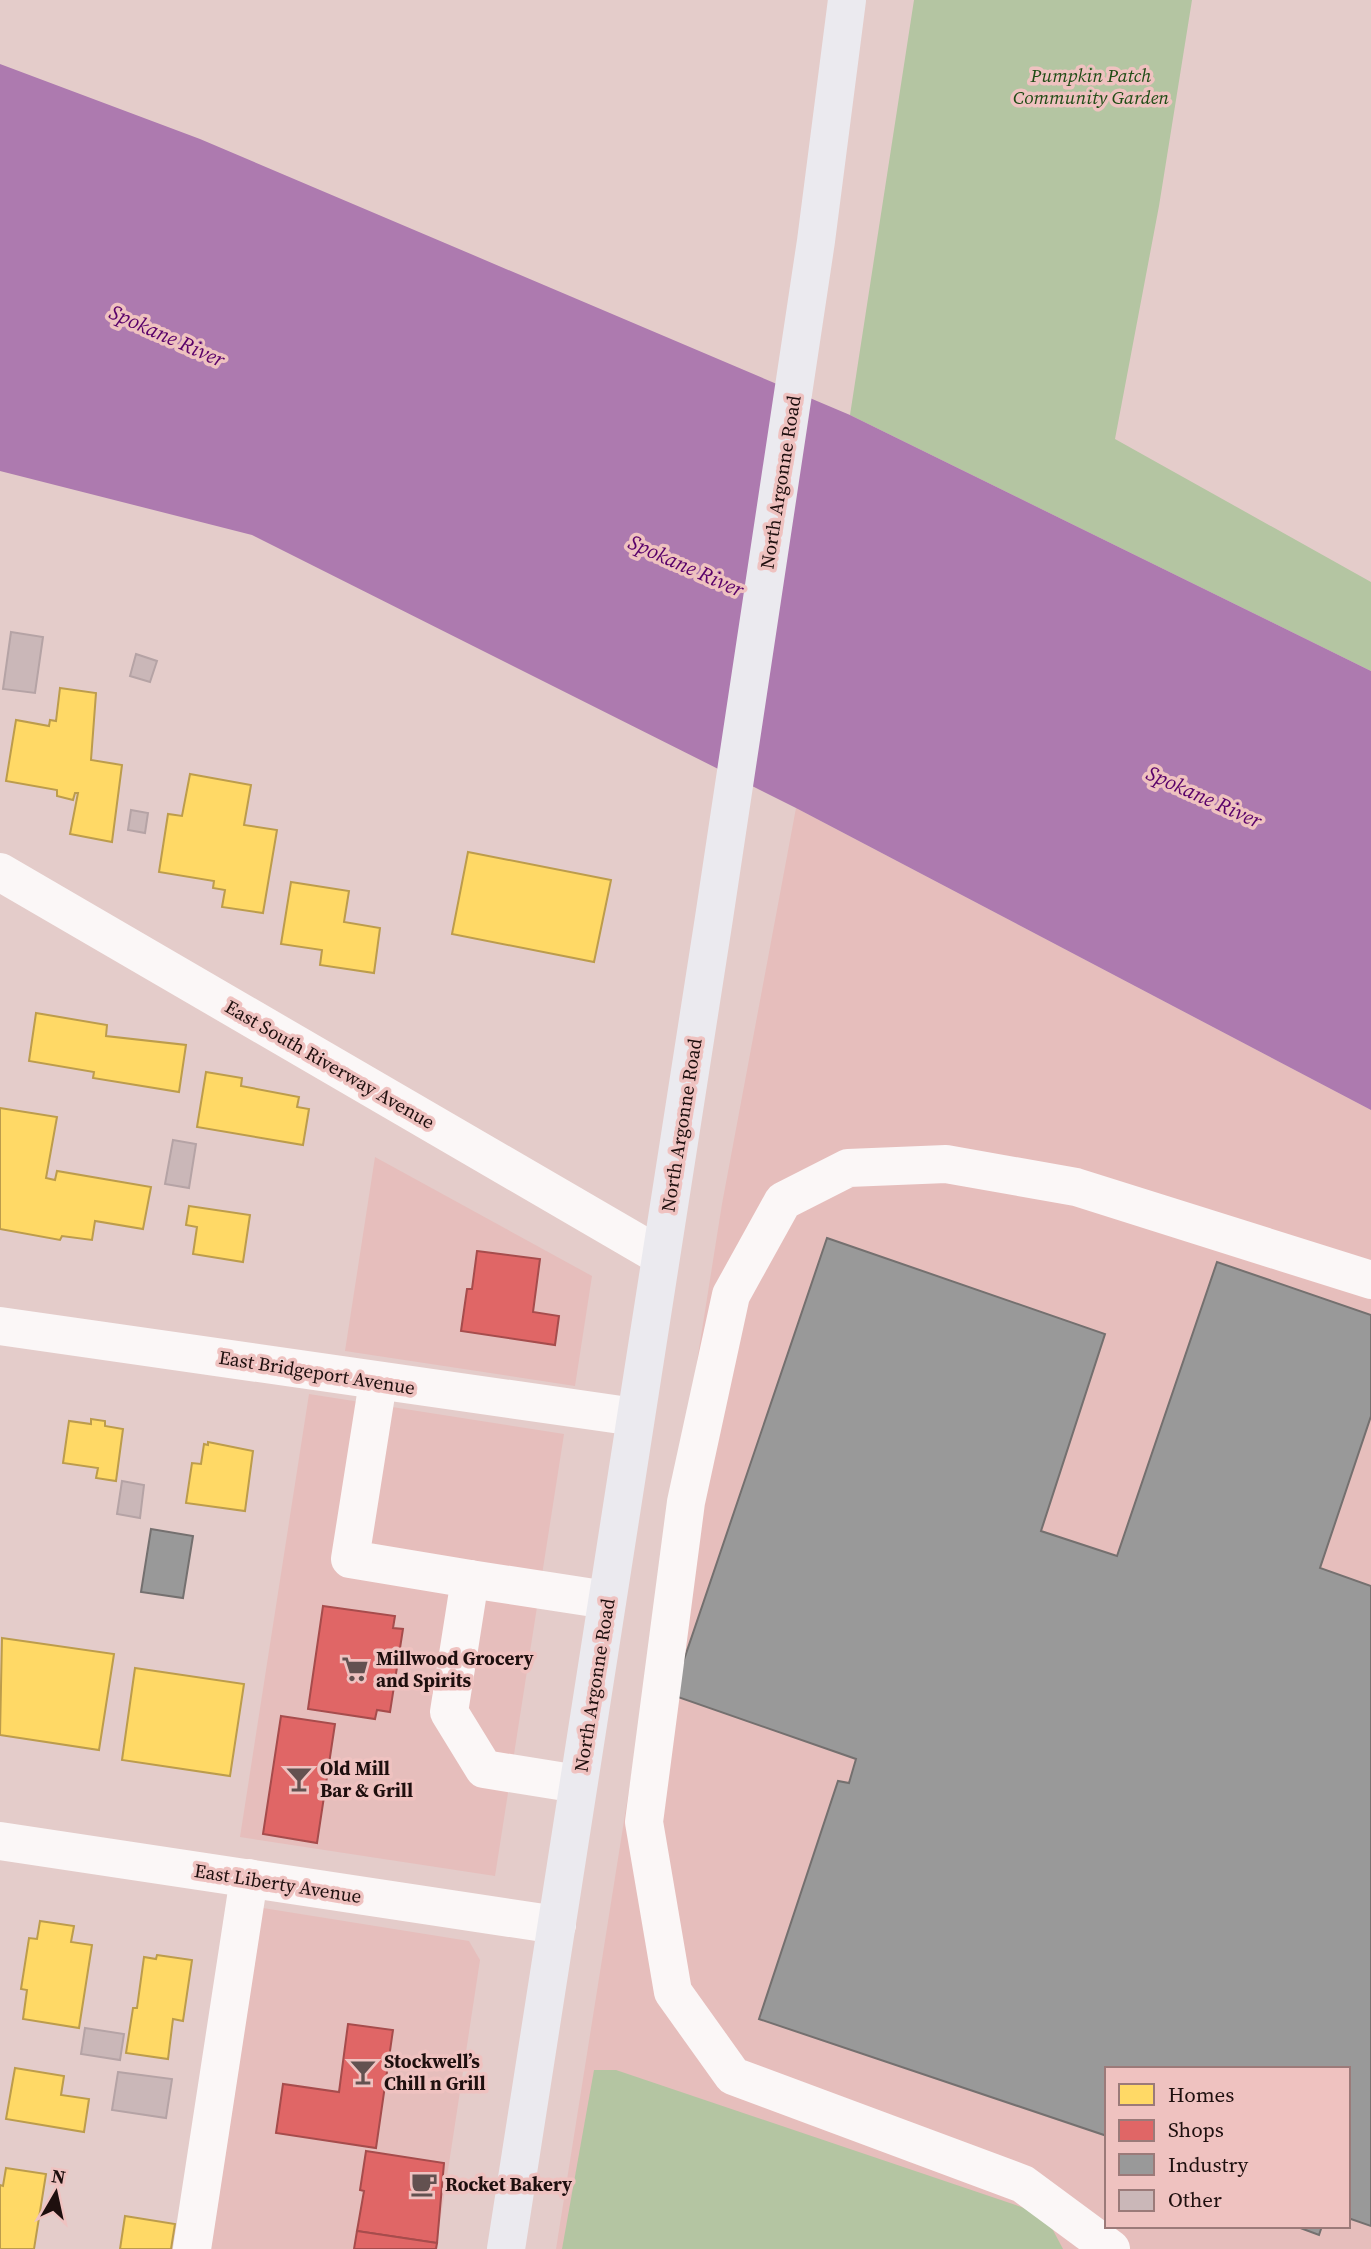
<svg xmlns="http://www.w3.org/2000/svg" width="1371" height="2249" font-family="'Source Serif 4',serif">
<rect width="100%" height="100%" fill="#e4ccca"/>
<g fill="#e6bebc" fill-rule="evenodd">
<path d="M796,808L1371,1110V2249H556L722,1204ZM1107,2069H1348V2226H1107Z"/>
<polygon points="375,1157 592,1276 575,1386 345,1351"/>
<polygon points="309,1394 564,1434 495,1876 240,1837"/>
<polygon points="263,1908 469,1941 480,1960 436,2249 211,2249"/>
</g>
<g fill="#b4c5a2">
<polygon points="914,0 1192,0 1159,206 1115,439 1371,582 1371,671 850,415"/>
<polygon points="594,2070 616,2070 1045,2215 1063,2249 562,2249"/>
</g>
<polygon fill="#ad7aaf" points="0,64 200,139 850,415 1371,671 1371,1110 796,808 252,535 0,471"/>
<g fill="#ffd966" stroke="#bc9c4c" stroke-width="2">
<polygon points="60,688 96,693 91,760 122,765 112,842 70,834 78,793 75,793 73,800 57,796 57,790 6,781 16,720 49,726 50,720 56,721"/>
<polygon points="190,774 251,785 244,825 277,830 263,913 222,907 225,890 213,888 214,881 159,872 168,814 182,816"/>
<polygon points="468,852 611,880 594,962 452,934"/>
<polygon points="291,882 349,891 344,922 380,928 374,973 320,965 322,950 281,944"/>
<polygon points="36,1013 107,1025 106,1036 186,1045 179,1092 93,1078 94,1072 29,1061"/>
<polygon points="206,1072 242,1078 241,1086 299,1097 297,1107 309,1109 303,1145 197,1127"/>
<polygon points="0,1108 57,1117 46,1178 55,1180 57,1171 151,1187 143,1229 95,1221 92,1240 62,1236 60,1240 0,1229"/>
<polygon points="189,1206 250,1215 243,1262 193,1254 197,1227 186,1225"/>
<polygon points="91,1419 105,1421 105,1426 123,1429 116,1481 96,1478 98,1468 63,1463 69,1421 91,1424"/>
<polygon points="208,1442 253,1451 245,1511 186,1503 192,1463 201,1464 204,1444 208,1445"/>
<polygon points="2,1638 114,1654 99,1750 0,1735"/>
<polygon points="135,1668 244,1684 230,1776 122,1760"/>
<polygon points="40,1921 74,1926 71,1942 92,1945 79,2028 23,2019 27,1990 21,1989 29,1938 37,1939"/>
<polygon points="157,1955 192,1960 183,2021 173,2019 168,2059 126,2053 133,2008 137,2008 144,1957 156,1959"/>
<polygon points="15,2068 64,2076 61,2095 89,2099 84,2132 6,2119"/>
<polygon points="6,2168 46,2174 34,2249 0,2249 0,2185 3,2186"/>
<polygon points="125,2216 175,2224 171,2249 120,2249"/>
</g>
<g fill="#e06666" stroke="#a64c4c" stroke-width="2">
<polygon points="477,1251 540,1259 533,1312 559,1316 555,1345 461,1331 467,1289 472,1289"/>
<polygon points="323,1606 395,1616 393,1628 403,1629 390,1712 377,1710 375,1719 308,1709"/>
<polygon points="281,1716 335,1724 317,1843 263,1834"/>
<polygon points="348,2024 393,2030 376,2148 276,2133 283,2084 339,2092"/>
<polygon points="366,2151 444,2163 437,2243 357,2231 364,2191 360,2190"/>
<polygon points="357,2231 437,2243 436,2249 354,2249"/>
</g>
<g fill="#999" stroke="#74706f" stroke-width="2">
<polygon points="827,1238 1105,1334 1041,1531 1117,1556 1217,1262 1371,1315 1371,1416 1320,1568 1371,1586 1371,2226 1348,2218 1348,2069 1107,2069 1107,2136 759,2019 838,1781 849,1783 856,1759 672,1695"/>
<polygon points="151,1529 193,1536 183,1598 141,1592"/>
<polygon points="1295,2226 1322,2226 1319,2235"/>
</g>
<g fill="#cab7b8" stroke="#b5a3a5" stroke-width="2">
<polygon points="11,632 43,637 35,693 3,689"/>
<polygon points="136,654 157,661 150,682 130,676"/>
<polygon points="131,810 148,813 145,833 128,830"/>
<polygon points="173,1140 196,1144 189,1188 165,1184"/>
<polygon points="122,1481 144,1485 140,1518 117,1514"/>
<polygon points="85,2028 124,2034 120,2060 81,2054"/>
<polygon points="118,2072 172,2079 166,2118 112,2110"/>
</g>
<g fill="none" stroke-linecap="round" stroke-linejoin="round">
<g stroke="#fbf7f7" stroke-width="38">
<polyline points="0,872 660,1256"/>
<polyline points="0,1326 635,1417"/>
<polyline points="378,1382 350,1559 470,1579 449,1712 484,1769 578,1784"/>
<polyline points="470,1579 607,1600"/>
<polyline points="0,1841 557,1925"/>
<polyline points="192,2249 249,1878"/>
<polyline points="1111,2249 1023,2184 733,2076 673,1992 644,1822 686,1502 731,1295 783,1201 848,1168 946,1164 1076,1187 1371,1280"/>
</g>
<polyline stroke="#ebeaef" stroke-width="38" points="506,2249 714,918 816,241 847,0"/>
</g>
<defs>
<g id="supermarket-bare" transform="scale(2.1)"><path d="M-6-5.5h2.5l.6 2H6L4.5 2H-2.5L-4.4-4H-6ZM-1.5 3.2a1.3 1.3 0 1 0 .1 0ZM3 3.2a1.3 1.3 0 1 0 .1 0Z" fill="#635150" stroke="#efc2c0" stroke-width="2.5" paint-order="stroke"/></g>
<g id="bar-bare" transform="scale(2.1)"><path d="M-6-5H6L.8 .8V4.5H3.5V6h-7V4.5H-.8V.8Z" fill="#635150" stroke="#efc2c0" stroke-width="2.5" paint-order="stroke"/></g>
<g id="cafe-bare" transform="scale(2.1)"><path d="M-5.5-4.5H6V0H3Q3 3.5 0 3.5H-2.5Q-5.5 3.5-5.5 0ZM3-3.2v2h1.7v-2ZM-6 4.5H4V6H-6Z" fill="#635150" stroke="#efc2c0" stroke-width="2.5" paint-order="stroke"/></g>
</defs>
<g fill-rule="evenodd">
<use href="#supermarket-bare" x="355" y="1669"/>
<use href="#bar-bare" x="299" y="1779"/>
<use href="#bar-bare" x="363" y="2072"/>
<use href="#cafe-bare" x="424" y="2184"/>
</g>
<g text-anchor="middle" stroke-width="7" stroke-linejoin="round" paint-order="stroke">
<g font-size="19" font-style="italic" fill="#1f4c15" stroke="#efc2c0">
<text x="1091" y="82">Pumpkin Patch<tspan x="1091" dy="22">Community Garden</tspan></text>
</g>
<g font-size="19" fill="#1e0f0e" stroke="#efc2c0">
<text transform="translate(780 482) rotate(-81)" y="7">North Argonne Road</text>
<text transform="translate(330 1064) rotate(30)" y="7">East South Riverway Avenue</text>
<text transform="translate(681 1125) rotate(-81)" y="7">North Argonne Road</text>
<text transform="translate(317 1372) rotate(9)" y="7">East Bridgeport Avenue</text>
<text transform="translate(594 1685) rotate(-81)" y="7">North Argonne Road</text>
<text transform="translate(278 1883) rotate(9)" y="7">East Liberty Avenue</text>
</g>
<g font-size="19" font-weight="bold" fill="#1e0f0e" stroke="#efc2c0" text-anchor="start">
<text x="376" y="1665">Millwood Grocery<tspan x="376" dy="22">and Spirits</tspan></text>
<text x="320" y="1775">Old Mill<tspan x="320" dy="22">Bar &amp; Grill</tspan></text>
<text x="384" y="2068">Stockwell’s<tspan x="384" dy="22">Chill n Grill</tspan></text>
<text x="445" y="2191">Rocket Bakery</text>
</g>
<g font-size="21" font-style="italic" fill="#590169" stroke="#efc2c0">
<text transform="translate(167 336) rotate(24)" y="7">Spokane River</text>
<text transform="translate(686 566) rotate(24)" y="7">Spokane River</text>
<text transform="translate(1204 797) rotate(24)" y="7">Spokane River</text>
</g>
</g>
<rect x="1105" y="2067" width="245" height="161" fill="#efc2c0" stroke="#9b7a79" stroke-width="2"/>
<rect x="1119" y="2084" width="35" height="21" fill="#ffd966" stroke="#9b7a79" stroke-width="2"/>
<text x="1168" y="2102" font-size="21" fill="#1e0f0e">Homes</text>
<rect x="1119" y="2120" width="35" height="21" fill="#e06666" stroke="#9b7a79" stroke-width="2"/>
<text x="1168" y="2137" font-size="21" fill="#1e0f0e">Shops</text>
<rect x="1119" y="2154" width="35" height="21" fill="#999999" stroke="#9b7a79" stroke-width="2"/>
<text x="1168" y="2172" font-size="21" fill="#1e0f0e">Industry</text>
<rect x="1119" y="2190" width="35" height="21" fill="#cab7b8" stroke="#9b7a79" stroke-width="2"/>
<text x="1168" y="2207" font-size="21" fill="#1e0f0e">Other</text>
<g transform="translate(56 2193) rotate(9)" stroke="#efc2c0" stroke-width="5" paint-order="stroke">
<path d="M0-5L12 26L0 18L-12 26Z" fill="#1e0f0e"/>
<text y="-10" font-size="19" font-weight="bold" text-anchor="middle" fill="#1e0f0e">N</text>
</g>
</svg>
